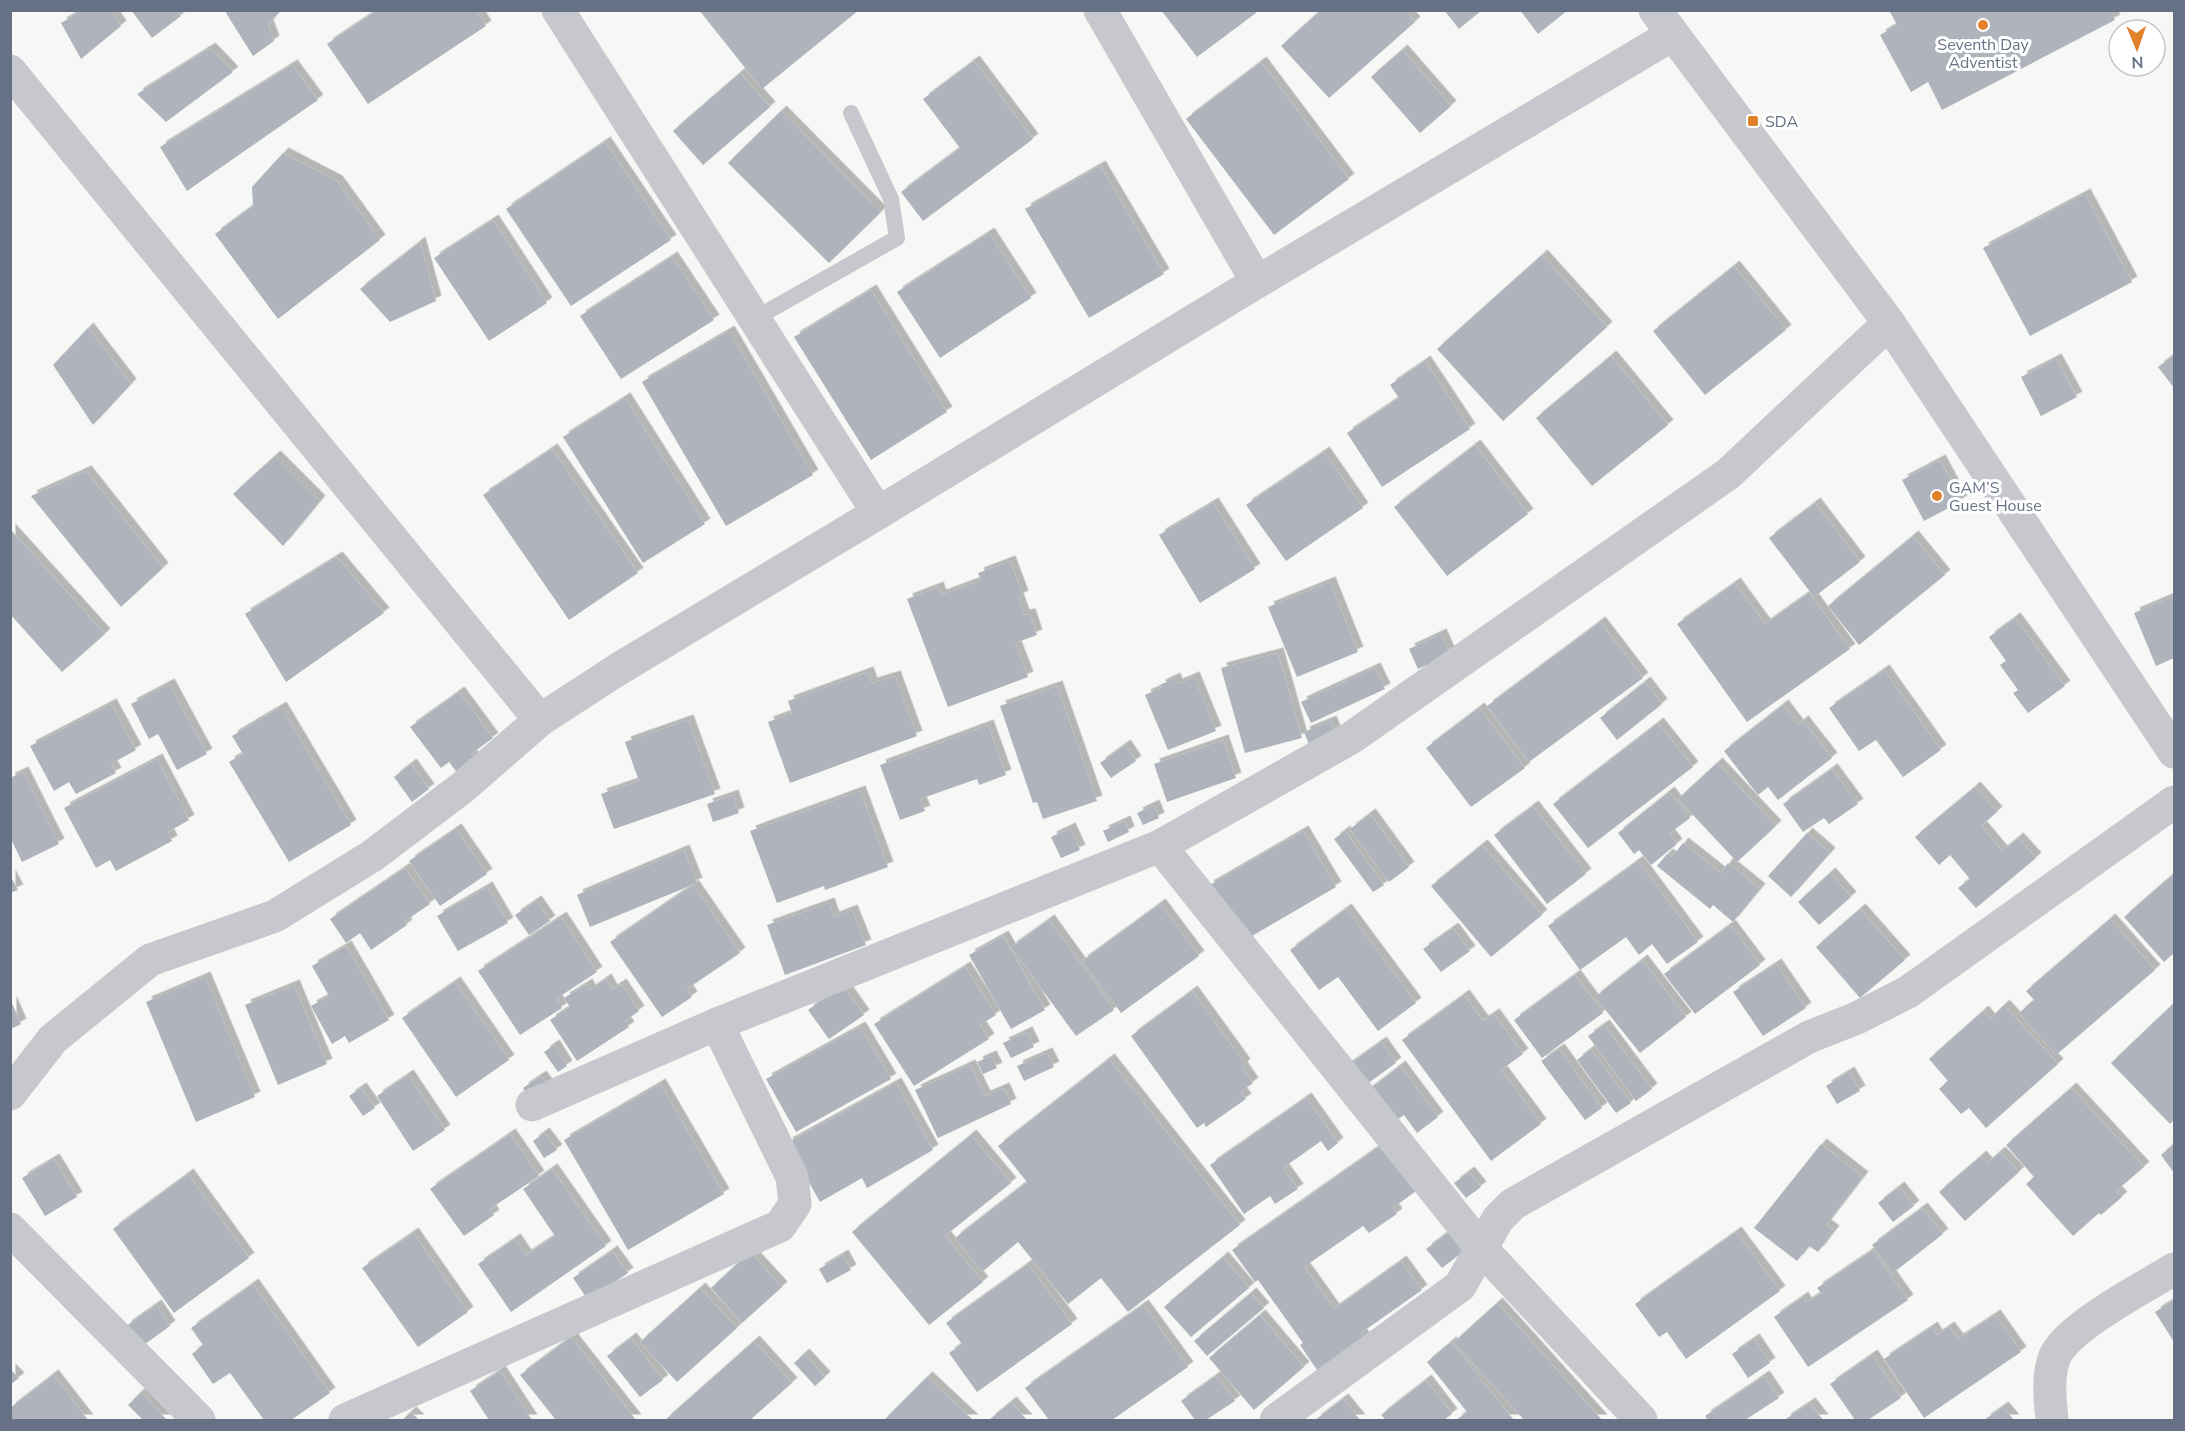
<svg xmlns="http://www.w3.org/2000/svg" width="2185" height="1431" font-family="'Nunito Sans',sans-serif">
<defs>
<filter id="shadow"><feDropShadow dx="5.5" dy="-5.5" stdDeviation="0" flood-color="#0004"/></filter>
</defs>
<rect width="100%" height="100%" fill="#f7f8f5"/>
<g fill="#aeb3bc" filter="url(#shadow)">
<polygon points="83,10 110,10 121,26 81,59 61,23"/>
<polygon points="131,10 175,10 181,16 152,38"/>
<polygon points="229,10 277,10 278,13 268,25 274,41 253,56 226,13"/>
<polygon points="378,10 476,10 486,26 368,104 327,44"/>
<polygon points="699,10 859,10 762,89"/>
<polygon points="1161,10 1254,10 1256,13 1197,57"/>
<polygon points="1321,10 1404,10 1415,22 1329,98 1281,46"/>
<polygon points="1444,10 1482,10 1459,29"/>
<polygon points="1520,10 1568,10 1538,34"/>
<polygon points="1889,10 2110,10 2115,20 1942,110 1928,82 1911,92 1880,35 1897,25"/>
<polygon points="210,48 233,72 166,122 137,94"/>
<polygon points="1402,50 1451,106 1420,133 1371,77"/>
<polygon points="974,61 1033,139 923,221 901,192 960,148 923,99"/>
<polygon points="1261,62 1349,179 1274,235 1186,119"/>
<polygon points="292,65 318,100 187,191 160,147"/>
<polygon points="740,73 770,107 703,165 673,131"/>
<polygon points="781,111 881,212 829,263 728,163"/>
<polygon points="605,142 671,240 571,306 506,209"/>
<polygon points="283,153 337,181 380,240 278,319 215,234 253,206 252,187"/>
<polygon points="1100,166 1164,274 1089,318 1025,209"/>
<polygon points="2085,194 2132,282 2030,336 1983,248"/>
<polygon points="493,220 547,303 489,341 434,258"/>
<polygon points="989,233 1031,298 940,358 897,292"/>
<polygon points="420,242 436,301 390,322 360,289"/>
<polygon points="1542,255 1607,327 1503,421 1437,349"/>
<polygon points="672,257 714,320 621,379 580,316"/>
<polygon points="1734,266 1786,330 1705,395 1653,331"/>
<polygon points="871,290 947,412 871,460 794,337"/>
<polygon points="88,328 131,384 93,425 53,365"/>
<polygon points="729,331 813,475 726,526 642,382"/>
<polygon points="2174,355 2174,388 2158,367"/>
<polygon points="1611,356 1668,425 1592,486 1536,418"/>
<polygon points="2056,359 2077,397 2041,416 2021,377"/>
<polygon points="1425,361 1470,429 1382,487 1347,433 1399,398 1390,385"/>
<polygon points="625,398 705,524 643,563 563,437"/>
<polygon points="1475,445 1528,514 1447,576 1394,507"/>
<polygon points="552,449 638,573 569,620 483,495"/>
<polygon points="1324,452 1363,508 1286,561 1246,505"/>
<polygon points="275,456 320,501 283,546 233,494"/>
<polygon points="1940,460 1962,501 1924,521 1902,480"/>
<polygon points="86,471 163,568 121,607 31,496"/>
<polygon points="1213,503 1255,569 1200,603 1159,535"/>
<polygon points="1815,503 1860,562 1814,597 1769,538"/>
<polygon points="10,529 105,634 62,672 10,614"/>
<polygon points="1913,536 1945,575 1859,645 1828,606"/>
<polygon points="337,557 384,613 286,682 245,614"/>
<polygon points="1010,561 1023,596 1018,598 1024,615 1030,614 1037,635 1015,643 1028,677 948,707 907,599 938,587 941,595 981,580 978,573"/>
<polygon points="1330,582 1358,652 1297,677 1268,607"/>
<polygon points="1735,583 1765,624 1809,593 1850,649 1747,722 1677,624"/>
<polygon points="2174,596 2174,658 2156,666 2134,613"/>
<polygon points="2015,618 2065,686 2028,713 2013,693 2018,690 2000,665 2006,661 1989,637"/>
<polygon points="1600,622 1643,678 1529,762 1487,706"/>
<polygon points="1441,634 1450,654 1418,669 1409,649"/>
<polygon points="1278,653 1302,738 1245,753 1221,668"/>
<polygon points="1375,668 1385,689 1311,723 1301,702"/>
<polygon points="1884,670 1941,750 1903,777 1876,740 1859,751 1829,708"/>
<polygon points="868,672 872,683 895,676 917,736 790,783 768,722 792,713 788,701"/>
<polygon points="1194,677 1216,731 1168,750 1145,695 1161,688 1160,685 1175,678 1177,684"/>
<polygon points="1645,682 1662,704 1617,740 1600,718"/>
<polygon points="169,684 207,754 177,770 158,734 149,739 131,704"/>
<polygon points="1057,686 1097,801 1043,819 1037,802 1033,803 1000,706"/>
<polygon points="459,692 493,738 471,754 479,765 461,778 449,762 441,768 410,727"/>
<polygon points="111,704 136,750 111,764 116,773 76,794 69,782 54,791 30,746"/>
<polygon points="1783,705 1798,725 1803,721 1832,758 1778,800 1768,787 1758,795 1724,751"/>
<polygon points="281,707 351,825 289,862 229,762 243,754 232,736"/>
<polygon points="1479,708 1525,768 1471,807 1426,748"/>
<polygon points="688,720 715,794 614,829 601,794 639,781 625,742"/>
<polygon points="1331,721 1337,736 1310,747 1304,732"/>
<polygon points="1658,723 1693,767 1588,848 1553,804"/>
<polygon points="988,725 1006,775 979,785 977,779 920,799 925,811 900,820 880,765"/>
<polygon points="1223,740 1236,778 1167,802 1154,764"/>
<polygon points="1125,745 1136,761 1111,778 1100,763"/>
<polygon points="157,759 189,820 168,832 172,841 116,871 110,860 96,868 64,808"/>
<polygon points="1717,763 1776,826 1737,862 1678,799"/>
<polygon points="411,764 429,789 412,802 394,777"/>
<polygon points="1832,769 1858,804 1829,824 1824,818 1803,832 1783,804"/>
<polygon points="23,772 59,844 22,862 10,837 10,778"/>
<polygon points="1975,787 1997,812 1981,826 2002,851 2018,838 2036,858 1976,908 1958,888 1970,879 1950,855 1939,865 1915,837"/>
<polygon points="860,791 888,867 825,890 824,886 777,903 750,831"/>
<polygon points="1669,792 1690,818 1669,834 1677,844 1651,865 1639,850 1634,854 1618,833"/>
<polygon points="733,795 739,813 713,822 707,804"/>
<polygon points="1154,805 1159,818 1143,825 1137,813"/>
<polygon points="1533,806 1586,874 1547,904 1494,835"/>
<polygon points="1370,814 1409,867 1389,882 1350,829"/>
<polygon points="1125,821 1129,832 1108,842 1103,831"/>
<polygon points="1070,828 1080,850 1061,858 1051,837"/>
<polygon points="456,829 487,874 440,906 409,861"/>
<polygon points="1303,831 1336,887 1252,936 1208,886"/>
<polygon points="1345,831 1384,885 1373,892 1334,839"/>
<polygon points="1807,833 1830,853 1791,897 1768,876"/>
<polygon points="1683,843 1721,873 1728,863 1760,889 1733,922 1713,905 1710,909 1657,866 1667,854 1672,857"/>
<polygon points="1482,845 1542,915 1491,957 1431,886"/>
<polygon points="684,850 697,883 590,927 577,895"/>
<polygon points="1638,861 1698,942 1667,964 1652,944 1639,955 1626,937 1580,970 1548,926"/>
<polygon points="405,868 430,904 405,921 407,925 371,950 360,933 346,943 330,919"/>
<polygon points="1830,873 1851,897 1819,925 1798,902"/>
<polygon points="10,875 18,890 10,893"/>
<polygon points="2171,876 2174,880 2174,953 2164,962 2124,917"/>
<polygon points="693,885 740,953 687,989 692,997 662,1017 610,942"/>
<polygon points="487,887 508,923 458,951 437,916"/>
<polygon points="536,901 550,921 529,935 515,915"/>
<polygon points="829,903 834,917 852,910 866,945 785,975 767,925"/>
<polygon points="1160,904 1199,956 1121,1013 1082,961"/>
<polygon points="1346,909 1416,1003 1378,1031 1338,977 1319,990 1290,950"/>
<polygon points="1860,909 1905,960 1860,998 1816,947"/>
<polygon points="561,917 597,972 556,999 562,1008 520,1035 478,971"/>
<polygon points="2110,919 2155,970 2056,1055 2019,1013 2034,1000 2026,991"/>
<polygon points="1049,920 1114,1010 1076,1036 1011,947"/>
<polygon points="1730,925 1760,965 1695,1014 1664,974"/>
<polygon points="1453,928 1470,951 1441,972 1423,949"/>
<polygon points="1003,936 1045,1010 1011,1029 969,955"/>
<polygon points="346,946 389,1020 349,1043 345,1036 332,1044 311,1006 329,996 312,966"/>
<polygon points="1642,960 1686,1017 1640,1053 1595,997"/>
<polygon points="1776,964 1806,1008 1763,1036 1733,992"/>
<polygon points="965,967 996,1015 980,1025 989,1039 914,1086 874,1024"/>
<polygon points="1575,975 1603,1013 1542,1058 1514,1020"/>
<polygon points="205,977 255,1097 196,1122 146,1002"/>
<polygon points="606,979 612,990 621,984 639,1011 625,1021 629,1027 577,1061 550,1020 570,1007 564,998 587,984 590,990"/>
<polygon points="455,982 509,1060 456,1097 402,1018"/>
<polygon points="294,985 327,1064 278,1085 245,1005"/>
<polygon points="843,985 864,1015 829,1039 808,1010"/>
<polygon points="1192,991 1245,1064 1242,1067 1253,1083 1241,1092 1246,1099 1206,1127 1204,1123 1197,1128 1131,1036"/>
<polygon points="1464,995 1483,1021 1494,1014 1523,1054 1501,1070 1541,1124 1491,1161 1402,1040"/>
<polygon points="11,1001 21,1024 11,1029"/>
<polygon points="2174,1003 2174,1120 2170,1124 2111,1063"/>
<polygon points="2004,1005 2058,1064 1986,1128 1969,1108 1961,1114 1939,1089 1948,1081 1929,1059 1983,1011 1990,1019"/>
<polygon points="1604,1025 1652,1089 1636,1101 1588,1036"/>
<polygon points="860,1027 891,1079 796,1132 766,1079"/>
<polygon points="1027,1032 1034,1047 1011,1058 1003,1043"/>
<polygon points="1381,1042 1396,1063 1360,1089 1344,1068"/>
<polygon points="554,1045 567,1066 558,1072 544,1052"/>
<polygon points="1559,1049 1602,1108 1585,1120 1541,1061"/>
<polygon points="1591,1049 1631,1103 1616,1113 1577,1060"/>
<polygon points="1047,1053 1054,1067 1024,1081 1017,1066"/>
<polygon points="991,1056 997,1068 983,1074 977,1062"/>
<polygon points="1109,1059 1240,1225 1128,1312 1101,1278 1068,1304 1018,1242 982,1272 955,1238 1027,1182 998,1146"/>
<polygon points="970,1065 985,1096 1004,1088 1011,1104 938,1138 915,1090"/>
<polygon points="1400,1066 1438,1117 1417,1133 1404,1115 1394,1122 1366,1092"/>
<polygon points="1849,1072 1860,1091 1837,1104 1826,1086"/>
<polygon points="408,1075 445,1130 413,1151 377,1096"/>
<polygon points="541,1076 549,1087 530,1100 523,1088"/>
<polygon points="896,1083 933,1150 867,1188 862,1178 820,1202 787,1143"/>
<polygon points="660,1084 724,1194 628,1250 564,1140"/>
<polygon points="361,1088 375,1108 363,1116 349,1096"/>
<polygon points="2071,1088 2144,1167 2116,1191 2122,1197 2101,1215 2099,1213 2073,1236 2026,1184 2034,1177 2006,1145"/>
<polygon points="1306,1098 1338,1143 1328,1151 1321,1141 1283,1168 1298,1189 1275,1204 1270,1196 1244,1214 1210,1165"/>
<polygon points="544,1133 557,1150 544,1158 533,1141"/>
<polygon points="510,1134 539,1176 490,1209 494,1215 464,1236 430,1189"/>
<polygon points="971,1135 1011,1183 945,1236 983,1282 929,1325 852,1232"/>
<polygon points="1383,1144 1416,1191 1393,1208 1397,1214 1369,1233 1363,1226 1304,1267 1334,1309 1401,1261 1422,1290 1361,1333 1368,1344 1322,1377 1300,1345 1303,1343 1258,1280 1255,1282 1232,1250"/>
<polygon points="1821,1144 1863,1177 1826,1225 1834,1231 1818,1252 1809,1246 1797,1261 1754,1228"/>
<polygon points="2174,1144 2174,1173 2161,1155"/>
<polygon points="2000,1152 2019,1172 1965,1221 1939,1192 1981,1156 1987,1163"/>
<polygon points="54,1159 77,1197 45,1216 22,1178"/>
<polygon points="552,1169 606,1246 511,1312 478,1264 515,1239 526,1255 555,1236 523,1189"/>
<polygon points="1469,1172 1481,1187 1466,1198 1454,1183"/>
<polygon points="188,1174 249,1258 174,1313 113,1229"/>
<polygon points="1899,1187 1914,1206 1893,1222 1878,1203"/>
<polygon points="1922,1208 1943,1234 1893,1273 1872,1245"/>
<polygon points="1449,1232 1464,1251 1442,1268 1426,1249"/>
<polygon points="1736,1232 1780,1291 1686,1359 1667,1332 1659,1337 1635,1304"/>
<polygon points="413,1233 468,1312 418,1347 362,1268"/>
<polygon points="1873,1250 1908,1300 1808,1367 1774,1317 1803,1297 1806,1303 1821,1293 1817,1288"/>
<polygon points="612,1251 628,1273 588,1300 573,1278"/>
<polygon points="750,1252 782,1287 742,1323 711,1288"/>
<polygon points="843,1255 851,1270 827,1283 819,1269"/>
<polygon points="1223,1257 1249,1288 1191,1337 1164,1307"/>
<polygon points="1028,1264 1072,1324 977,1392 949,1353 962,1344 946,1323"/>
<polygon points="253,1284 330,1393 291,1420 264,1420 230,1373 213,1384 192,1354 203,1345 191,1328"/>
<polygon points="700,1288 737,1328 677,1382 640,1342"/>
<polygon points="1251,1293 1264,1308 1207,1356 1194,1341"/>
<polygon points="2174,1300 2174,1342 2155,1312"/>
<polygon points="1497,1303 1602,1420 1524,1420 1454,1342"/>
<polygon points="156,1305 170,1326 141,1347 126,1326"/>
<polygon points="1143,1305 1188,1367 1112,1420 1049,1420 1025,1388"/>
<polygon points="1260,1315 1304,1367 1254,1410 1209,1358"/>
<polygon points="1995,1315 2021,1352 1924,1418 1884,1359 1932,1327 1937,1335 1949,1327 1958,1339"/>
<polygon points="571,1337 636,1420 556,1420 520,1375"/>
<polygon points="631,1338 663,1380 640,1397 607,1356"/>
<polygon points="1754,1339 1770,1363 1748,1378 1732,1354"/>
<polygon points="754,1341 792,1383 750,1420 665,1420"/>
<polygon points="1451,1342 1514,1420 1456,1420 1467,1412 1427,1362"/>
<polygon points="804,1354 825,1377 815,1386 794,1363"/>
<polygon points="1872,1355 1901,1398 1868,1420 1855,1420 1830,1384"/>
<polygon points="10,1369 19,1378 10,1385"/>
<polygon points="500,1371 532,1420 489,1420 470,1391"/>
<polygon points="53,1375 88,1420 10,1420 10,1408"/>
<polygon points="1216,1376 1235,1401 1206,1420 1195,1420 1181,1401"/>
<polygon points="1764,1376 1779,1398 1745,1420 1708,1420 1705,1416"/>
<polygon points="927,1377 973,1420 884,1420"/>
<polygon points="1426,1380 1452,1414 1444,1420 1386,1420 1381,1415"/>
<polygon points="141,1392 166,1419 164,1420 143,1420 128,1405"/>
<polygon points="1343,1399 1360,1420 1315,1420"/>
<polygon points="1011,1402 1027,1420 989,1420"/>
<polygon points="1810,1403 1823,1420 1784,1420"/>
<polygon points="2003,1407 2014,1420 1984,1420"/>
<polygon points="411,1412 419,1420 402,1420"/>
</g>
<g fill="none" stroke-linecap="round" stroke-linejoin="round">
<polyline stroke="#c6c8cd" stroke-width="16" points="754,319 897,238 891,199 851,113"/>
<g stroke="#c6c8cd" stroke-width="33">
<polyline points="558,10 878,513"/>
<polyline points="1100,10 1257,282"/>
<polyline points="1655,10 1889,323 2174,752"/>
<polyline points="10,71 540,720"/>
<polyline points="1160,846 1481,1248 1641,1420"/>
<polyline points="10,1094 53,1039 150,960 275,916 372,856 463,787 540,720 617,670 878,513 1257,282 1672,35"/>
<polyline points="532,1105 717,1024 1160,846 1351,738 1728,474 1889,323"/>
<polyline points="10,1229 199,1420"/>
<polyline points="345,1420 780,1226 795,1204 792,1177 717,1024"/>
<polyline points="1276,1420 1460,1286 1498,1219 1513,1204 1809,1037 1857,1018 1908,992 2174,802"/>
<path d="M2052,1420C2050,1400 2047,1375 2055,1356C2069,1326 2145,1287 2174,1269"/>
</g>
</g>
<g fill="#e1812c" stroke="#fff" stroke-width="2">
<circle cx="1983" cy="25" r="6"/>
<rect x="1747" y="115" width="12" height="12" rx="3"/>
<circle cx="1937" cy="496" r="6"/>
</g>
<g text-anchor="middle" stroke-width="6" stroke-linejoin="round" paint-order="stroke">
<g font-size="16" fill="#677186" stroke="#fff" text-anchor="start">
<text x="1983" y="50" text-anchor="middle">Seventh Day<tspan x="1983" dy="18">Adventist</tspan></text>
<text x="1765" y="127">SDA</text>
<text x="1949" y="493">GAM’S<tspan x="1949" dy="18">Guest House</tspan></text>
</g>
</g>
<rect width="2185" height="1431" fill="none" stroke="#677186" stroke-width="24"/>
<g transform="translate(2137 48) rotate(178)"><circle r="28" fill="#ffffff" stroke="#c2c6cf" stroke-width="1.5"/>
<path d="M0-4.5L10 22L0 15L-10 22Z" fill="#e1812c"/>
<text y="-9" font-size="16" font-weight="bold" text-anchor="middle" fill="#677186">N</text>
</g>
</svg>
